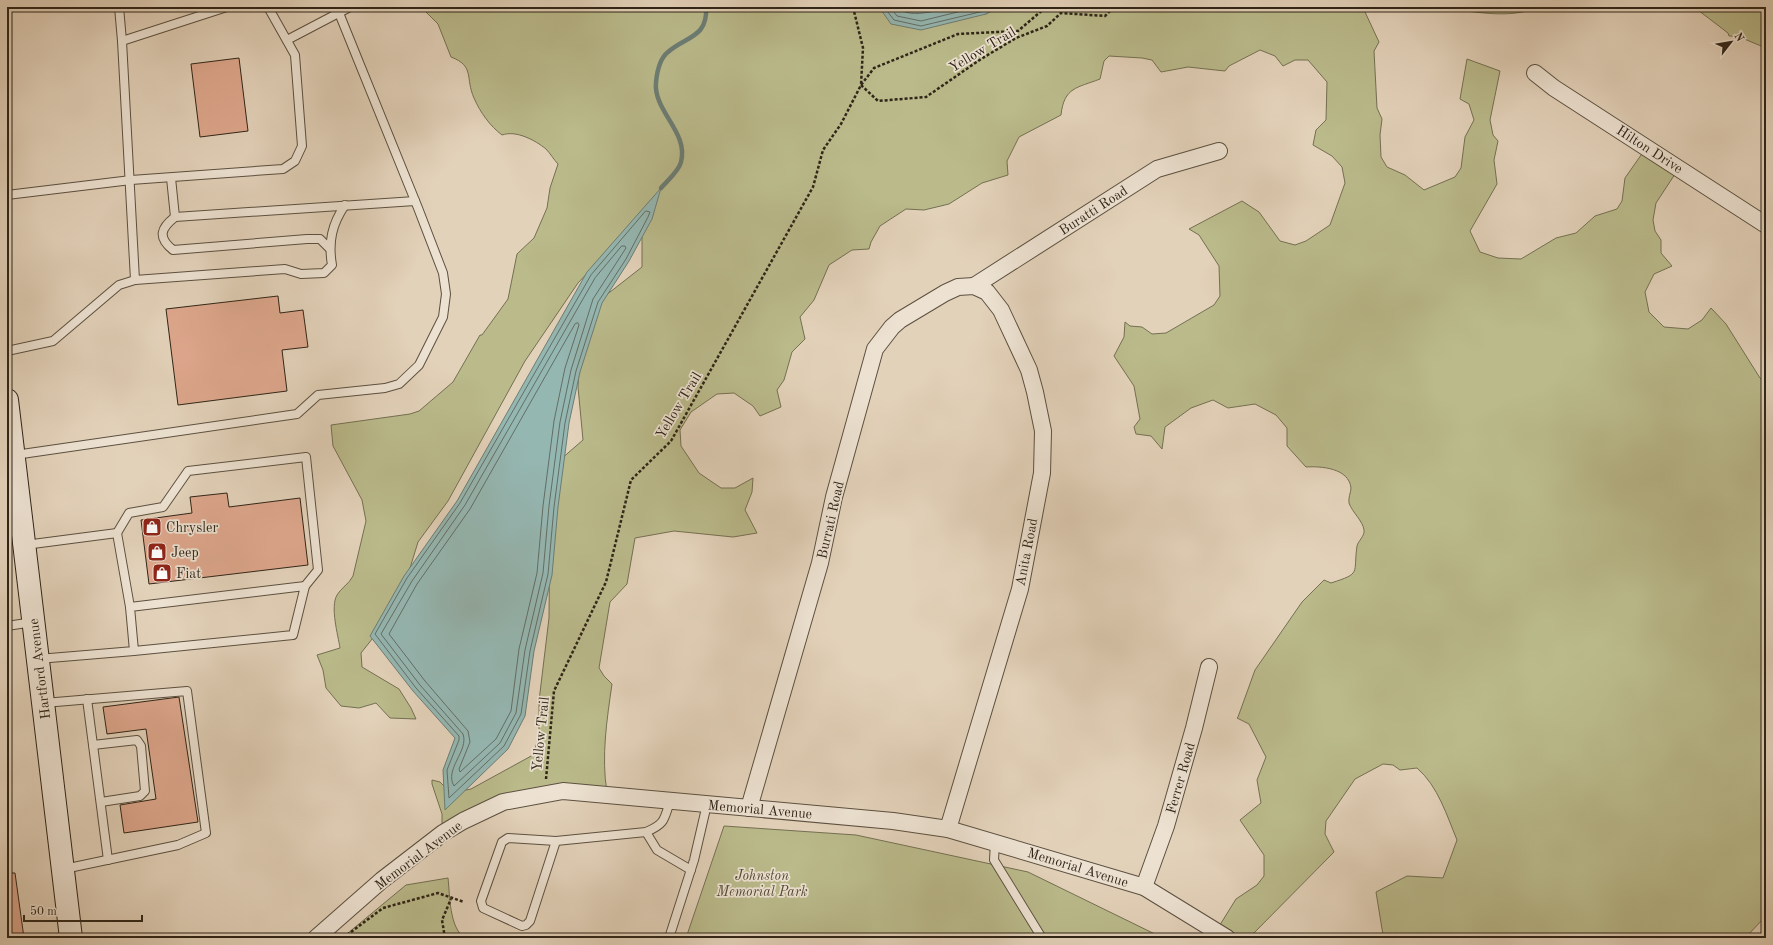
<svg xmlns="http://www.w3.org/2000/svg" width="1773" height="945" font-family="'Old Standard TT',serif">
<rect width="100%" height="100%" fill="#e3d2ba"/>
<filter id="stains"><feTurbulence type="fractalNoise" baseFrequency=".005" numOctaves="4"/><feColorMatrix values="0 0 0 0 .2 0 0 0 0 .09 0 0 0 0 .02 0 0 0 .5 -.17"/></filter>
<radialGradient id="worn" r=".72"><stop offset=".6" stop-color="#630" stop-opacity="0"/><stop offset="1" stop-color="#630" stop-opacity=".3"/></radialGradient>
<g fill="#baba8b" stroke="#747052">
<path d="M421,7H879L881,10L986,14L999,7H1367L1365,12L1379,42L1374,51L1377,108L1382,119L1380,135L1381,157L1387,167L1405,175L1424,190L1455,177L1461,168L1465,137L1474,120L1469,104L1460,99L1467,59L1500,71L1490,120L1493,135L1498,141L1494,160L1497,184L1470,231L1480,252L1498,258L1521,259L1556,238L1576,233L1595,216L1617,209L1622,201L1625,178L1646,148L1679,168L1656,203L1653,220L1655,231L1661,240V253L1672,266L1654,274L1645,292L1649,312L1664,327L1688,329L1702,320L1711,308L1726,324L1760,378L1766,384V916L1745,938H1525C1519,933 1509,935 1502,938H1385L1383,935L1376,892L1407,876L1443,878L1457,840C1447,816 1438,786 1417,768L1400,770L1393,765L1383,764L1355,779L1326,821L1325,834L1334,852L1249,938H1230L1218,928L1236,899L1257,885L1264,876V855L1240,820L1261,803L1257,780L1266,757L1249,724L1237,718L1238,717L1255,670L1302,602L1324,580L1331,583C1362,573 1353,574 1357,546C1358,541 1365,536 1364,530C1363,521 1352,512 1349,503C1348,498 1351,492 1351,488C1349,468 1321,466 1306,467L1287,446V428L1276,415L1255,404L1228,408L1213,400L1191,408L1165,427L1162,449L1151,436L1136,434L1134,427L1140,419L1134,386L1114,356L1124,337L1125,322L1130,326L1142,327L1152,334L1166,333L1214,305L1220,296L1219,266L1199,235L1189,229L1242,201L1259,212L1280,241L1295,245L1306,241L1330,225L1345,183L1342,167L1332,156L1313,145L1316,130L1326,120L1327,82L1308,60H1295L1283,66L1275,56L1260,50L1229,66L1225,71L1188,67L1161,72L1152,60L1142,58L1109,56L1104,61L1100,79C1077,88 1064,87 1061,115L1019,137L1007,161L1008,175L982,183L949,204L924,210L906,209L880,226L871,242L869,249L852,250L829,265L814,300L800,317L805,339L792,352L784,380L777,390L781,407L760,416L753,406L734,393L717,394L691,412L680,430L681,446L699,473L721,488H735L753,478L752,492L745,510L757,533L733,537L674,531L635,538L627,584L610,602L599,668L604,676L612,684C607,719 601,757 607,792L511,801L442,835V814L432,784V780L440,782L445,787L456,792L471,789L533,755L539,735V701L549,618L550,500L561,459L583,440L578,387L581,338L596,303L642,267V225L606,253L578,283L525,361L448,501L418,542L403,591L384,624L361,653L362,667L399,689L411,708L416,719L390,718L376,703L359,708L341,706L326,688L323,670L317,655L340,648C338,635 330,607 337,595C341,588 349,584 353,576L366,521L362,500L333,446L331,425L410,414L419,411L453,382L480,335H482L508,299L517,254L534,238L547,208L550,188L558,164C554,160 550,153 546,149C535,140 516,130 502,135C490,126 480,112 474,98C465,78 475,66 451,57L438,24Z"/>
<path d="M1465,7H1539C1515,17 1491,14 1466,11Z"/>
<polygon points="1694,7 1766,7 1766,48 1737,36 1729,36 1728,33"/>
<polygon points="724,826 856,835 1028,872 1163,938 686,938"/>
<path d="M448,878C450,895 449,928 465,938H342L406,885Z"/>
</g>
<g fill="#95b7b2" stroke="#6c7d74">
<polygon points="879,7 999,7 986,14 921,30 891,24"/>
<polygon points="661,188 652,219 629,261 602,303 580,372 569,423 558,507 552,575 534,651 525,716 508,749 445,810 443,770 455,738 413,691 370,636 404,576 457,501 587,272"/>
</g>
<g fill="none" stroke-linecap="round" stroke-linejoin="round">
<g stroke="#626e65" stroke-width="1">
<polyline points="884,7 894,20 921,26 984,11 991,7"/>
<polyline points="890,7 897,16 921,21 978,7"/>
<path d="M898,7C907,20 939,10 952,7"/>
<polygon points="646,211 650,212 648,217 626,259 598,302 576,371 565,423 554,507 548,574 530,651 521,714 504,746 449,798 447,770 459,740 459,736 416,688 375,634 407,578 460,503 591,275"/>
<path d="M622,246H625L626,248L593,299L571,370L560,422L549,506L543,573L525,650L516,713L500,743L454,786C444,769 469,751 463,734L420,685L381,634L412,581L465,505L595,278Z"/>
<polygon points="578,323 579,325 565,368 554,421 543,506 537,573 519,649 511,711 496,739 460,772 459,769 470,742 468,731 425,681 389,634 417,584 470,509 575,324"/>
</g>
<path stroke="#6c7d74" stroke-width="4.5" d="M661,188C667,181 679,171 681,162C689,132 653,111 656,82C657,72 659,59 668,52C686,36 708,38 706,7"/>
</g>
<g fill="#dea78d" stroke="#2f2518">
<polygon points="239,58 248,131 200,137 191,64"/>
<polygon points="278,296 280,313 303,310 308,347 282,350 287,391 178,405 166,309"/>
<polygon points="227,493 229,507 300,498 308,565 149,584 141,520 192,513 190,497"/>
<polygon points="179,697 198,822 124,833 120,805 156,799 146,729 107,734 103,707"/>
<polygon points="7,873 15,873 24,938 7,938"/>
</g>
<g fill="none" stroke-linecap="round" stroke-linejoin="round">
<g stroke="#5c5040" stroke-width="10">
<g id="service">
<polyline points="119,7 122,41"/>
<polyline points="287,40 350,7"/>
<polyline points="171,178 175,217"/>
<polyline points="7,195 131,180 283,169 295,161 302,146 295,55 268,7"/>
<path d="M329,248L320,239H307L173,250C157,237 161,228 175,217L415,201"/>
<polyline points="135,280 122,41 227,7"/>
<path d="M7,351L53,341L119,285L135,280L285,269L301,274L324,273L332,265C328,242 332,224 345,205"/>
<polyline points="15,455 297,414 318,395 385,388 399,384 419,365 443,317 446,294 443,273 418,208 339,13"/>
<polyline points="117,533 129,513 163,507 188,471 306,457 318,570 305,586"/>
<polyline points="25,545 117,533 130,607"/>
<polyline points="7,626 33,622"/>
<polyline points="38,659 134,651 293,635 305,586 130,607 134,651"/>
<polyline points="87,699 108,860"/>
<polyline points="44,703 187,691 206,833 178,845 64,869"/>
<polyline points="93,745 137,740 141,746 145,791 140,796 101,802"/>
<polyline points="646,832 657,850 691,870"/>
<path d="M556,841L530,921L526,925L522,926L483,908L481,901L502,842L508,838L556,841L646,832C665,824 664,820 670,801"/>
<polyline points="995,842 994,860 1042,938"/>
<polyline points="669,938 694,860 707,804"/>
</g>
</g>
<g stroke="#5c5040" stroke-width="18">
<g id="minor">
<polyline points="1535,73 1554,88 1766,225"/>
<polyline points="974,286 1157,169 1219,151"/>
<polyline points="749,808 820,563 834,497 875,349 892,327 900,320 945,293 958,287 974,286 987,292 1001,310 1029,370 1035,392 1043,431 1042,473 1020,589 948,829"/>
<polyline points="1144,887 1166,826 1194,728 1209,667"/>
<polyline points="316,938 382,880 443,833 463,821 503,802 563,791 893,821 948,829 1144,887 1227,938"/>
</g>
</g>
<g stroke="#2f2518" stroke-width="24">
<polyline id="secondary" points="7,400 71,938"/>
</g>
<g stroke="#2f2518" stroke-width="2.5" stroke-dasharray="3 2" stroke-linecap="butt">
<polyline points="853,7 863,48 861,85"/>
<polyline points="861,85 878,101 926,97 981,59 1016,38 1047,26 1061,13 1105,16 1114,7"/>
<polyline points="546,779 554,691 606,582 631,480 671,441 813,187 823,150 841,124 861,85 874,68 958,34 1018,31 1046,7"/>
<polyline points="343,938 383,908 438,893 464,902"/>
<polyline points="445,938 442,920 451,899"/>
</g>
<use href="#service" stroke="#ede2d2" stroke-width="8"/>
<use href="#minor" stroke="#ede2d2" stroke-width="16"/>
<use href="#secondary" stroke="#ede2d2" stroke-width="22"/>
</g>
<defs>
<g id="shop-square" transform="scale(1)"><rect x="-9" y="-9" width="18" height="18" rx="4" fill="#8f2418" stroke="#ede2d2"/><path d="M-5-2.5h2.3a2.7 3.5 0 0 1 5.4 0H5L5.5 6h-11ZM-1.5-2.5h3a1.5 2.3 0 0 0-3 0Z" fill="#fff"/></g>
</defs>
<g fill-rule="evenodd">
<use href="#shop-square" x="152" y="527"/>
<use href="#shop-square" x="157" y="552"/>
<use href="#shop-square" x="162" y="573"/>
</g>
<g text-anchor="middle" stroke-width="3.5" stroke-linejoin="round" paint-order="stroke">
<g font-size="14" fill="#2f2518" stroke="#ede2d2">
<text transform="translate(982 49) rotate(-31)" y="5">Yellow Trail</text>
<text transform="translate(1650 149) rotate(33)" y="5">Hilton Drive</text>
<text transform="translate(1093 210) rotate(-33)" y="5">Buratti Road</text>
<text transform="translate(678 405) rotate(-59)" y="5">Yellow Trail</text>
<text transform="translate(830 520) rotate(-77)" y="5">Burrati Road</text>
<text transform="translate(1026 552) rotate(-79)" y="5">Anita Road</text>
<text transform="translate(39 669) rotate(-97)" y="5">Hartford Avenue</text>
<text transform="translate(540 734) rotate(-84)" y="5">Yellow Trail</text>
<text transform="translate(1180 778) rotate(-74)" y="5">Ferrer Road</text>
<text transform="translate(760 809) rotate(5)" y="5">Memorial Avenue</text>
<text transform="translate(418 855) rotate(-37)" y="5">Memorial Avenue</text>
<text transform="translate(1078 867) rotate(17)" y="5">Memorial Avenue</text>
</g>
<g font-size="14" fill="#2f2518" stroke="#ede2d2" text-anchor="start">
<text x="166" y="532">Chrysler</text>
<text x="171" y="557">Jeep</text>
<text x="176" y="578">Fiat</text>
</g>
<g font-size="14" font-style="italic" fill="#524a35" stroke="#ede2d2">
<text x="762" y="880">Johnston<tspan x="762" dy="16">Memorial Park</tspan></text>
</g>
</g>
<rect width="1773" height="945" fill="none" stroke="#e3d2ba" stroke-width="24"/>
<rect x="8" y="8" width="1757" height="929" fill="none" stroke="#2f2518" stroke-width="2"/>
<rect x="12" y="12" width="1749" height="921" fill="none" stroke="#2f2518"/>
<g transform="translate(1731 42) rotate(59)" stroke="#ede2d2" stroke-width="3" paint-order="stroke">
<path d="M0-3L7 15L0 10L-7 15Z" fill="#2f2518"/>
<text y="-6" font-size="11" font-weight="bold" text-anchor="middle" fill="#2f2518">N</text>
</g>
<path d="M24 915v6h118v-6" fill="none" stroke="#2f2518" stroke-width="2"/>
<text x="30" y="915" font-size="12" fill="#2f2518" stroke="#ede2d2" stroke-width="3" paint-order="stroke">50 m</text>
<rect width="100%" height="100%" filter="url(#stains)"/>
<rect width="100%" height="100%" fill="url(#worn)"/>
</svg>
